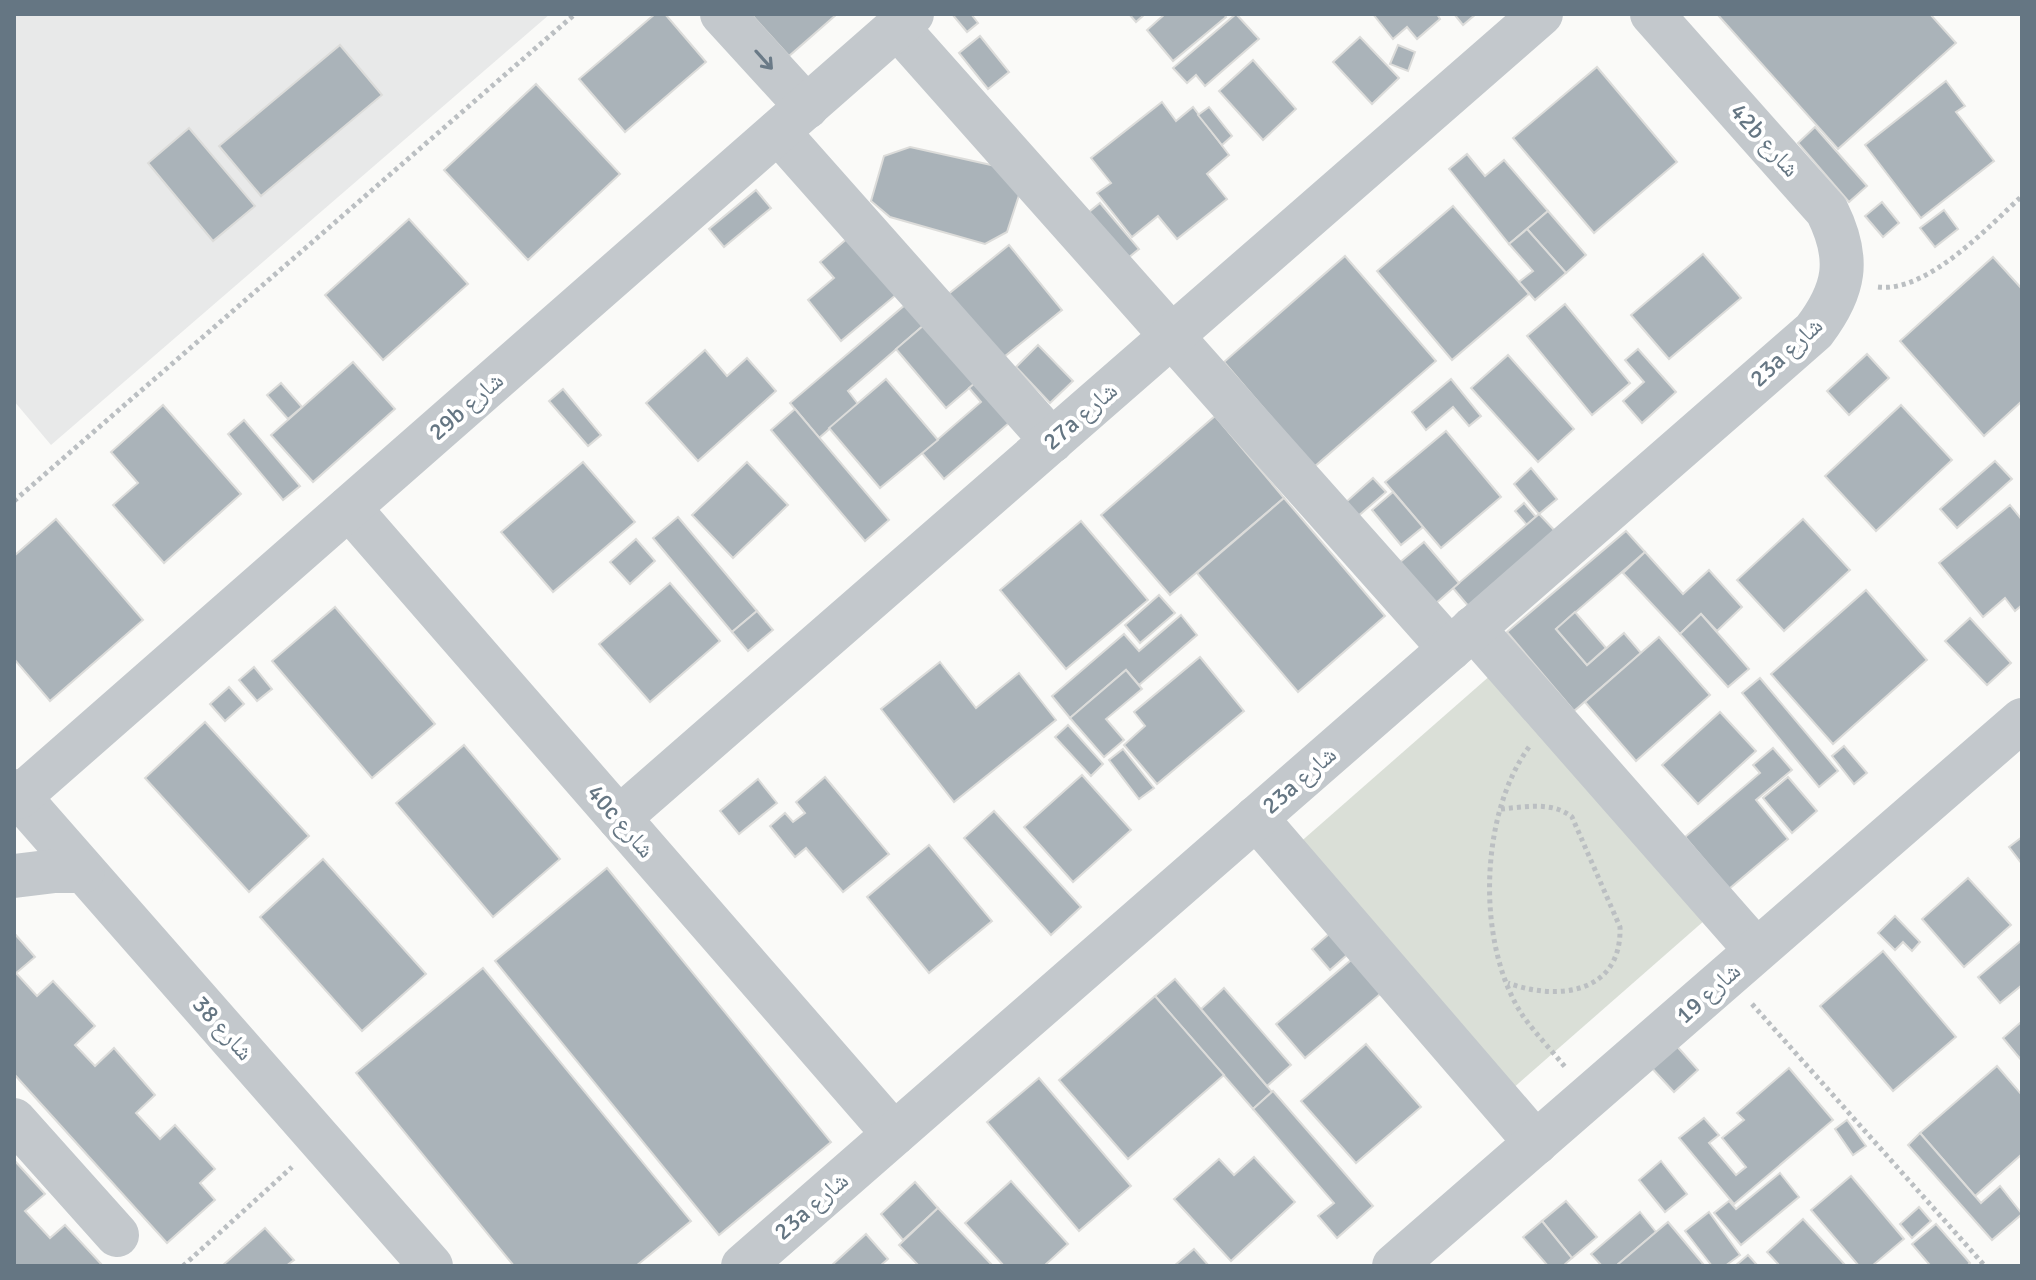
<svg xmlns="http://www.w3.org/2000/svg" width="2036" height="1280" font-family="Signika,'Noto Naskh Arabic',sans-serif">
<rect width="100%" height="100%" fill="#fafaf8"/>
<polygon fill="#e8e9e9" points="14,14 550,14 51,445 14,401"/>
<polygon fill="#dadfd7" points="1492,674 1705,920 1511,1090 1297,845"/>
<g fill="#aab3b9" stroke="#dcdcda" stroke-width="2">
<polygon points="655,14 665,14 706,62 625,132 579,79"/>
<polygon points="751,14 837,14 789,56"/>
<polygon points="952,14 971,14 978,23 967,32"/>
<polygon points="1129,14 1145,14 1136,22"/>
<polygon points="1165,14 1224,14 1226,17 1173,61 1147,30"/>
<polygon points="1236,14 1259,39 1205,86 1196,75 1187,83 1173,68"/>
<polygon points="1373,14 1437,14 1440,19 1417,39 1407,27 1393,39"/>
<polygon points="1454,14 1476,14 1463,25"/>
<polygon points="1717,14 1930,14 1956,43 1838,149"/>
<polygon points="980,36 1009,72 988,89 959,53"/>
<polygon points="1360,37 1399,78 1372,104 1333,62"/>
<polygon points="340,45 382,95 261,196 219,146"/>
<polygon points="1398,45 1415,52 1408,71 1390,64"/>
<polygon points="1253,60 1296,109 1263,140 1219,91"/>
<polygon points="1597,67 1677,162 1594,233 1513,138"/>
<polygon points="1946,81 1965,106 1956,112 1994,161 1921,218 1865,145"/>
<polygon points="536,84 620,174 528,260 444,170"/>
<polygon points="1162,102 1176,121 1193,107 1229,155 1207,174 1227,199 1177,239 1158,216 1132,237 1097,193 1111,183 1091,158"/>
<polygon points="1209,107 1232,136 1222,145 1198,115"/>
<polygon points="1815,127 1867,186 1849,202 1798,143"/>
<polygon points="189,128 255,206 213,241 148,163"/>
<polygon points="910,147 1009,169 1022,186 1007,232 985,244 890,217 871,201 884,156"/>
<polygon points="1467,154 1485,176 1504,160 1548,211 1509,244 1449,169"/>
<polygon points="756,190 771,208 724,247 709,229"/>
<polygon points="1882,202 1899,223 1883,237 1865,216"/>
<polygon points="1100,203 1139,249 1128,258 1089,212"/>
<polygon points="1453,206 1529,294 1452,360 1377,271"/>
<polygon points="1944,210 1958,229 1935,247 1920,228"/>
<polygon points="1548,211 1586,255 1566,273 1527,229"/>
<polygon points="409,219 468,284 383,360 325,295"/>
<polygon points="1527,229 1566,273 1535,300 1519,282 1533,271 1509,244"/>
<polygon points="849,237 897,294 841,341 808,300 834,278 820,262"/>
<polygon points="1009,245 1062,310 999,361 946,296"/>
<polygon points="1703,254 1741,298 1669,359 1631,315"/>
<polygon points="1345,256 1436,361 1314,467 1224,362"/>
<polygon points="1993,257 2022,289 2022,401 1984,436 1900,341"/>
<polygon points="912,299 931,319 848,391 858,404 819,438 790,403"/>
<polygon points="1565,304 1630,383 1592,415 1527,336"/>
<polygon points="931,319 981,378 946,408 896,349"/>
<polygon points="1038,345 1073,381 1050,403 1016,367"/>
<polygon points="1638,349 1676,392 1642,423 1623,401 1644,382 1625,360"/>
<polygon points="705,350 727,376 747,358 776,391 698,461 646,403"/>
<polygon points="1867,354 1889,378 1849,415 1827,391"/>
<polygon points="1508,355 1574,429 1538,462 1471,388"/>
<polygon points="353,362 395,409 313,482 271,435"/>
<polygon points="981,378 1017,416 944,479 922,453 981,402 969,388"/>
<polygon points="886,379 938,440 880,488 829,428"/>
<polygon points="1451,379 1481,416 1469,426 1453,407 1426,430 1412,412"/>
<polygon points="281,383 302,407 288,419 267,395"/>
<polygon points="563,389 601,435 588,446 549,401"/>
<polygon points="163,405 241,494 164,563 113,505 138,483 111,452"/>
<polygon points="1901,405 1952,460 1876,531 1825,476"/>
<polygon points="795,409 889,520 865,541 771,430"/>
<polygon points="1215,416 1284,498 1170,595 1101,515"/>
<polygon points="244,420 300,486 283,500 228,434"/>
<polygon points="1446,431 1501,497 1441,548 1385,482"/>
<polygon points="1995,461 2012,479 1957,528 1940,509"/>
<polygon points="583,462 635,522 553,592 501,532"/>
<polygon points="747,462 788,505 733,558 692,515"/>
<polygon points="1531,468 1557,499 1539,514 1514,484"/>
<polygon points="1373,478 1386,492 1357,517 1345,503"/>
<polygon points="1393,492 1423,527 1401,545 1372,510"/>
<polygon points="1284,498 1385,616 1298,692 1197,573"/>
<polygon points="1524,503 1536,517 1527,525 1515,511"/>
<polygon points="2010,505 2022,520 2022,605 2015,611 2005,598 1983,617 1939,563"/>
<polygon points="1539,514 1557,533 1470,608 1453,588"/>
<polygon points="678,517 757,611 732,632 653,538"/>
<polygon points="56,519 143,620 50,701 14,659 14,556"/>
<polygon points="1803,519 1850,570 1784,631 1737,580"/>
<polygon points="1081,521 1148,600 1066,669 1000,590"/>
<polygon points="1626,531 1645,552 1556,629 1587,665 1624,633 1641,653 1574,711 1507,632"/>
<polygon points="636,539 655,561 630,584 610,562"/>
<polygon points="1424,542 1459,583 1435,604 1399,563"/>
<polygon points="1645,552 1683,594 1709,570 1742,607 1717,631 1701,614 1680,634 1623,573"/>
<polygon points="670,583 720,641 650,702 599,644"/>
<polygon points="1866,590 1927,660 1833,744 1771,674"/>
<polygon points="1159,595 1175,613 1140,643 1125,625"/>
<polygon points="335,607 435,724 372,778 272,661"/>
<polygon points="757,611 773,630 748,651 732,632"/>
<polygon points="1575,612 1606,648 1587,665 1556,629"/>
<polygon points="1701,614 1749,669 1728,687 1680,634"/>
<polygon points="1181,615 1197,635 1139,685 1126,670 1070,718 1052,696 1124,634 1139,651"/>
<polygon points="1970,618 2011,663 1987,685 1945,641"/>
<polygon points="1659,637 1710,695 1636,761 1585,702"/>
<polygon points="1200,657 1244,711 1157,784 1124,745 1145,726 1134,712"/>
<polygon points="940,662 976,708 1019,673 1056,720 954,802 881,709"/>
<polygon points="254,667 272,689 257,701 239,680"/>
<polygon points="1126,670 1142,689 1106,719 1124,740 1104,757 1070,718"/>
<polygon points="1760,678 1838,771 1819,787 1742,693"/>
<polygon points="229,687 244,704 225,721 210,704"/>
<polygon points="1720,712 1756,751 1698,804 1662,765"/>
<polygon points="205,722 309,836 249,892 145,778"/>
<polygon points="1068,725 1103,764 1091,776 1055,737"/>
<polygon points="464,745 560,859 493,917 396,803"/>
<polygon points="1844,746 1867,773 1854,784 1832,756"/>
<polygon points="1773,748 1792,770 1756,800 1788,839 1729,889 1685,837 1760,773 1753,765"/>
<polygon points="1123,749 1154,788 1139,799 1109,760"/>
<polygon points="1082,775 1131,830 1073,882 1024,827"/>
<polygon points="825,777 889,854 843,892 806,848 795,857 770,826 785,813 793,822 805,813 796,802"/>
<polygon points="1788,777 1817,811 1792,833 1763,798"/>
<polygon points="758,779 777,803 739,834 720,811"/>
<polygon points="994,811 1081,907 1051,935 964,838"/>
<polygon points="2022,837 2022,864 2009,847"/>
<polygon points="929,845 992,921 929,973 867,897"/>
<polygon points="323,859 426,974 362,1031 260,917"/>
<polygon points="607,868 831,1142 719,1235 495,961"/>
<polygon points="1968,878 2011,925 1964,967 1922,919"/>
<polygon points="1895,916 1920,942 1912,951 1903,942 1895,950 1878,933"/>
<polygon points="1338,926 1356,947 1330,970 1312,949"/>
<polygon points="14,933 35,957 16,973 37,996 53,981 95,1026 75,1045 95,1066 114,1048 155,1095 136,1113 160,1139 175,1125 215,1169 200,1183 215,1200 167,1243 14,1074"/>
<polygon points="2022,940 2022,985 2000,1003 1978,977"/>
<polygon points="1883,951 1956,1037 1893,1091 1820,1006"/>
<polygon points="1357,955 1386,989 1305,1058 1276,1024"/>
<polygon points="483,968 691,1221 636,1266 514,1266 356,1073"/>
<polygon points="1175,979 1272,1092 1253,1109 1155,996"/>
<polygon points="1224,988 1291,1065 1267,1086 1201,1009"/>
<polygon points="1155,996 1224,1075 1128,1159 1059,1080"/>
<polygon points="2020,1023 2022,1026 2022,1061 2003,1038"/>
<polygon points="1674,1043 1698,1070 1674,1092 1649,1065"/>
<polygon points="1366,1044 1421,1107 1356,1163 1301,1101"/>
<polygon points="1997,1066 2022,1095 2022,1154 1975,1196 1920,1133"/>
<polygon points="1789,1068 1833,1120 1734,1204 1679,1138 1704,1118 1719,1135 1709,1143 1736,1175 1746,1167 1722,1138 1744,1120 1737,1113"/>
<polygon points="1039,1078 1131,1186 1079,1231 987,1122"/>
<polygon points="1273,1091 1373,1206 1337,1238 1318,1216 1334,1203 1253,1109"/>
<polygon points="1847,1120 1866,1146 1853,1155 1835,1129"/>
<polygon points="1920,1133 1981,1203 2000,1186 2022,1214 1992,1240 1908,1145"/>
<polygon points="1254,1157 1295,1202 1231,1261 1174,1199 1219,1159 1234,1175"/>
<polygon points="14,1160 45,1194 25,1211 50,1238 65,1225 103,1266 14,1266"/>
<polygon points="1661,1161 1687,1194 1665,1212 1639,1180"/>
<polygon points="1780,1173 1799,1197 1741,1245 1714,1213 1729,1201 1736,1209"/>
<polygon points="1851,1176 1904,1239 1872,1266 1859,1266 1811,1210"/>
<polygon points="1011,1181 1068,1244 1044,1266 1004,1266 965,1223"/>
<polygon points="915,1182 938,1208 903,1240 881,1214"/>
<polygon points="1566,1201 1597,1237 1572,1258 1542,1221"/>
<polygon points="1919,1207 1931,1221 1912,1238 1900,1224"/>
<polygon points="938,1208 993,1266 919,1266 899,1245"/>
<polygon points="1640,1212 1656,1232 1616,1266 1602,1266 1591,1254"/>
<polygon points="1709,1212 1740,1255 1725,1266 1712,1266 1685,1231"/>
<polygon points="1803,1219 1846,1266 1780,1266 1767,1252"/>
<polygon points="1542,1221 1572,1258 1563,1266 1548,1266 1523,1237"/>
<polygon points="1668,1222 1704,1265 1616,1266 1656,1232"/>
<polygon points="1936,1224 1970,1263 1967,1266 1926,1266 1929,1264 1912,1244"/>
<polygon points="265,1228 294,1260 286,1266 222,1266"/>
<polygon points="866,1234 888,1259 880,1266 831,1266"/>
<polygon points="1194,1249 1209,1266 1174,1266"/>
<polygon points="1748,1255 1758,1266 1735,1266"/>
</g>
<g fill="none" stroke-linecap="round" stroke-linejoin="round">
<g stroke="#bbbfc2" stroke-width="5" stroke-dasharray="4 4" stroke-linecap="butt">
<path d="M1878,287C1927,293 1988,227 2022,196"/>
<polyline points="14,501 575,14"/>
<path d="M1529,747C1479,816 1476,945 1523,1016C1536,1034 1552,1051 1566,1068"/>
<path d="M1501,809C1525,807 1552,801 1572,817L1620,927C1622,994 1557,1001 1508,983"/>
<polyline points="1752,1004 1985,1266"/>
<polyline points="183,1266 292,1167"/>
</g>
<g stroke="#c3c8cc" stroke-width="44">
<polyline points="722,14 807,107"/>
<polyline points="897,27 1450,649"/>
<polyline points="778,132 1052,441"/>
<polyline points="349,508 894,1134"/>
<polyline points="1473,628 1756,950"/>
<polyline points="14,791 431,1266"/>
<polyline points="19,797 912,14"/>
<polyline points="619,818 1541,14"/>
<polyline points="1256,818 1536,1143"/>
<polyline points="14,876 55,871 83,871"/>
<polyline points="14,1120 117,1235"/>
<path d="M743,1266L1814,331C1845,290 1851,259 1827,211L1652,14"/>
<polyline points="1394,1266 2022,720"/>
</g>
</g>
<defs><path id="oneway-shaft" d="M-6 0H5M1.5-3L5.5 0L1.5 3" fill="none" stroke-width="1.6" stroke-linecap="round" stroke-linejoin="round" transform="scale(2)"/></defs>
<use stroke="#6a7a87" href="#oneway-shaft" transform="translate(764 60) rotate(48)"/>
<g text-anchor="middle" stroke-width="8" stroke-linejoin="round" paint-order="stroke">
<g font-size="24" fill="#657683" stroke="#fff">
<text transform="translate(1765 140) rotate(48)" y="8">42b شارع</text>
<text transform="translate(1786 352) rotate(-43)" y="8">23a شارع</text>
<text transform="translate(466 406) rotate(-41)" y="8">29b شارع</text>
<text transform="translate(1080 416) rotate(-41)" y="8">27a شارع</text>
<text transform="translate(1299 780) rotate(-41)" y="8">23a شارع</text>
<text transform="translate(621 821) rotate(49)" y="8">40c شارع</text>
<text transform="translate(1708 993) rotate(-42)" y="8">شارع 19</text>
<text transform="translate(223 1028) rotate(48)" y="8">شارع 38</text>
<text transform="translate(811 1206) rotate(-41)" y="8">23a شارع</text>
</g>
</g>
<rect width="2036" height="1280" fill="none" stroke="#657683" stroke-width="32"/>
</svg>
